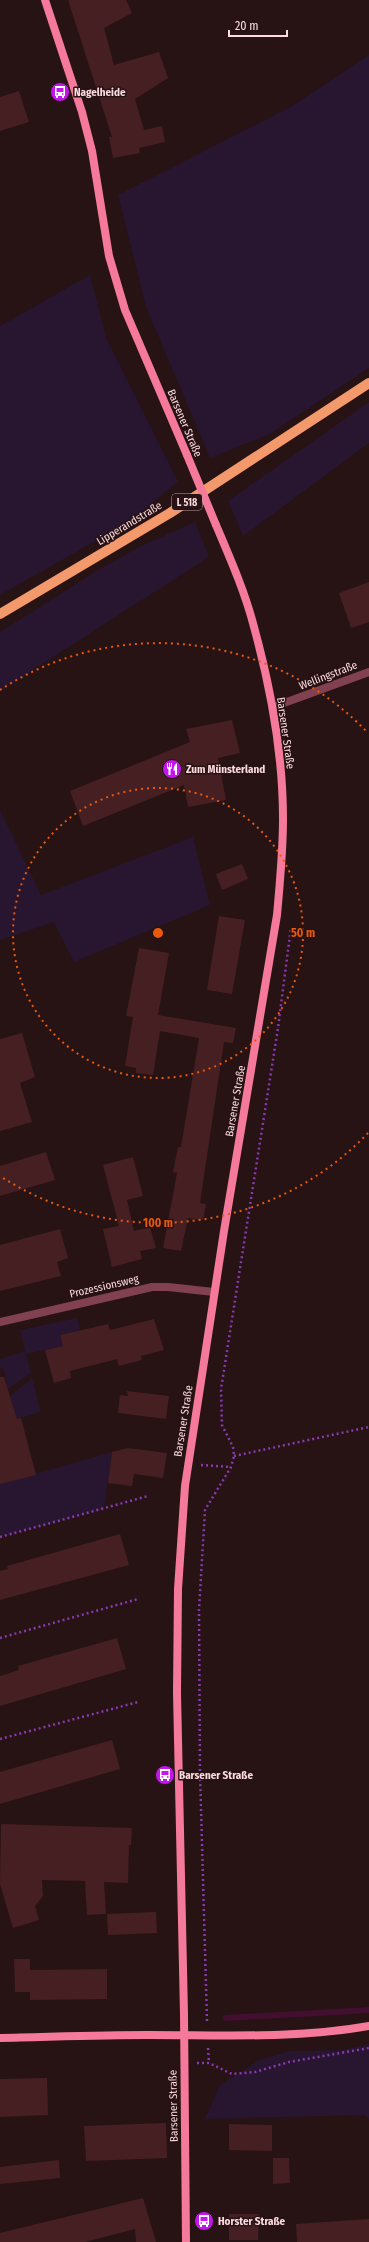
<svg xmlns="http://www.w3.org/2000/svg" width="369" height="2242" font-family="'Fira Sans Condensed',sans-serif">
<rect width="100%" height="100%" fill="#271214"/>
<g fill="#281530">
<polygon points="369,55 369,368 270,434 210,458 146,307 118,195 292,106"/>
<polygon points="90,275 106,337 178,481 131,521 0,595 0,326"/>
<polygon points="369,402 369,443 243,536 228,501"/>
<polygon points="195,522 209,557 0,691 0,632 103,567 141,546"/>
<polygon points="0,810 41,895 193,837 210,905 74,962 54,922 0,940"/>
<polygon points="77,1318 80,1330 60,1335 63,1346 26,1354 31,1373 8,1389 3,1368 0,1369 0,1359 25,1351 20,1330"/>
<polygon points="32,1378 41,1412 17,1419 10,1396"/>
<polygon points="112,1452 104,1509 0,1537 0,1484"/>
<polygon points="369,2044 369,2119 364,2115 205,2119 220,2085 259,2060 290,2051 342,2050"/>
</g>
<g fill="none" stroke-linecap="round" stroke-linejoin="round">
<polyline stroke="#430f31" stroke-width="6" points="226,2018 369,2010"/>
</g>
<g fill="#461f23">
<polygon points="68,0 126,0 132,13 104,28 114,65 159,52 168,78 135,99 144,130 162,126 165,142 139,148 140,153 113,158 109,137 112,137"/>
<polygon points="19,91 29,122 0,131 0,97"/>
<polygon points="369,582 369,622 351,628 339,593"/>
<polygon points="232,720 240,753 218,758 226,800 188,807 184,785 83,826 70,791 190,742 186,729"/>
<polygon points="242,864 248,879 222,890 216,874"/>
<polygon points="219,916 245,920 232,994 207,990"/>
<polygon points="139,948 169,953 158,1015 236,1028 233,1043 224,1042 200,1203 206,1204 203,1220 188,1218 181,1251 163,1248 177,1173 173,1172 178,1147 181,1147 199,1038 160,1031 153,1075 136,1073 136,1068 125,1066 133,1017 126,1016"/>
<polygon points="22,1033 35,1077 20,1083 32,1122 0,1131 0,1039"/>
<polygon points="46,1152 55,1180 0,1196 0,1166"/>
<polygon points="133,1157 143,1196 127,1200 134,1231 150,1227 156,1248 140,1251 142,1259 112,1267 103,1229 119,1226 103,1165"/>
<polygon points="60,1229 68,1258 57,1262 61,1276 0,1291 0,1245"/>
<polygon points="154,1319 164,1350 141,1356 142,1360 119,1366 117,1359 70,1371 71,1378 54,1383 45,1350 63,1346 60,1335 108,1324 110,1330"/>
<polygon points="0,1377 4,1377 17,1419 21,1418 36,1475 0,1484"/>
<polygon points="127,1391 169,1396 166,1419 118,1413 120,1395 128,1396"/>
<polygon points="128,1448 167,1453 163,1478 134,1474 132,1486 108,1483 112,1452"/>
<polygon points="120,1534 129,1565 0,1600 0,1571 8,1569 7,1566"/>
<polygon points="117,1638 126,1669 0,1706 0,1676 19,1670 18,1666"/>
<polygon points="112,1740 120,1769 0,1804 0,1772"/>
<polygon points="1,1824 132,1828 131,1845 129,1845 128,1883 104,1882 106,1914 87,1915 85,1881 42,1880 43,1896 35,1906 39,1920 13,1928 0,1884"/>
<polygon points="156,1912 157,1933 108,1935 107,1914"/>
<polygon points="14,1959 30,1959 30,1970 107,1969 107,1999 30,2000 30,1992 15,1992"/>
<polygon points="47,2078 48,2115 0,2117 0,2079"/>
<polygon points="166,2123 167,2158 86,2161 84,2126"/>
<polygon points="229,2124 272,2125 272,2151 229,2150"/>
<polygon points="273,2158 289,2158 290,2183 273,2184"/>
<polygon points="59,2160 60,2178 0,2184 0,2167"/>
<polygon points="143,2198 156,2242 136,2242 135,2229 85,2242 0,2242 0,2233"/>
<polygon points="229,2214 259,2214 258,2240 229,2240"/>
<polygon points="369,2219 369,2242 297,2242 296,2224"/>
</g>
<g fill="none" stroke-linecap="round" stroke-linejoin="round">
<g stroke="#873ab1" stroke-width="2.5" stroke-dasharray="2 3" stroke-linecap="butt">
<polyline points="234,1456 369,1427"/>
<polyline points="201,1465 231,1467"/>
<polyline points="0,1537 148,1496"/>
<polyline points="0,1638 138,1599"/>
<polyline points="0,1739 138,1702"/>
<polyline points="207,2021 200,1773 199,1610 205,1510 231,1467 234,1456 233,1447 222,1425 221,1389 278,1028 291,927"/>
<polyline points="208,2048 209,2063"/>
<polyline points="197,2063 209,2063 232,2074 255,2072 289,2062 369,2048"/>
</g>
<g stroke="#824151" stroke-width="8">
<polyline points="273,707 369,672"/>
<polyline points="0,1322 152,1287 168,1287 214,1292"/>
</g>
<g stroke="#f4799a" stroke-width="8">
<polyline points="45,0 82,112 92,151 109,256 125,310 187,455"/>
<path d="M0,2038C49,2037 99,2035 148,2035C223,2035 296,2039 369,2026"/>
<path d="M186,2242L184,2014L177,1693L178,1589L185,1486L224,1231L277,915C280,883 283,851 283,819C283,754 271,689 254,627C245,592 230,558 216,525"/>
</g>
<polyline stroke="#f3996b" stroke-width="10" points="0,614 170,513 369,383"/>
<polyline stroke="#f4799a" stroke-width="8" points="187,455 216,525"/>
</g>
<g fill="none" stroke="#e8590c" stroke-width="2" stroke-dasharray="2 4">
<circle cx="158" cy="933" r="145"/>
<path d="M368 1133A290 290 0 0 1 0 1176M0 690A290 290 0 0 1 368 733"/>
</g>
<defs>
<g id="bus-disc" transform="scale(1)"><circle r="9.5" fill="#c416ec" stroke="#271214"/><path d="M-5-6H5V4H4V6H2V4H-2V6H-4V4H-5ZM-3.5-4V0h7V-4ZM-3.5 1.2v1.5H-2V1.2ZM2 1.2v1.5H3.5V1.2Z" fill="#fff"/></g>
<g id="restaurant-disc" transform="scale(1)"><circle r="9.5" fill="#c416ec" stroke="#271214"/><path d="M-5-6h1v4h1v-4h1v4h1v-4h1v5L-1.5 .5V6h-2V.5L-5-1ZM5-6V6H3V1.5H1.5Q1.5-4 5-6Z" fill="#fff"/></g>
</defs>
<g fill-rule="evenodd">
<use href="#bus-disc" x="60" y="92"/>
<use href="#restaurant-disc" x="172" y="769"/>
<use href="#bus-disc" x="165" y="1775"/>
<use href="#bus-disc" x="204" y="2221"/>
</g>
<g text-anchor="middle" stroke-width="3" stroke-linejoin="round" paint-order="stroke">
<rect fill="#271214" stroke="#bc9fa3" stroke-width="1" x="172" y="494" width="30" height="16" rx="3"/>
<g font-size="10" font-weight="bold" fill="#fcdbe0">
<text x="187" y="506">L 518</text>
</g>
<g font-size="11" font-weight="bold" fill="#fcdbe0" stroke="#271214" text-anchor="start">
<text x="74" y="96">Nagelheide</text>
<text x="186" y="773">Zum Münsterland</text>
<text x="179" y="1779">Barsener Straße</text>
<text x="218" y="2225">Horster Straße</text>
</g>
<g font-size="11" fill="#fcdbe0" stroke="#271214">
<text transform="translate(185 423) rotate(67)" y="4">Barsener Straße</text>
<text transform="translate(129 523) rotate(-31)" y="4">Lipperandstraße</text>
<text transform="translate(328 675) rotate(-21)" y="4">Wellingstraße</text>
<text transform="translate(286 733) rotate(82)" y="4">Barsener Straße</text>
<text transform="translate(235 1101) rotate(-80)" y="4">Barsener Straße</text>
<text transform="translate(104 1286) rotate(-13)" y="4">Prozessionsweg</text>
<text transform="translate(183 1421) rotate(-81)" y="4">Barsener Straße</text>
<text transform="translate(173 2106) rotate(-91)" y="4">Barsener Straße</text>
</g>
</g>
<circle cx="158" cy="933" r="6" fill="#e8590c" stroke="#271214" stroke-width="2"/>
<g font-size="12" text-anchor="middle" font-weight="bold" fill="#e8590c" stroke="#271214" stroke-width="3" stroke-linejoin="round" paint-order="stroke">
<text x="303" y="937">50 m</text>
<text x="158" y="1227">100 m</text>
</g>
<path d="M229 30v6h58v-6" fill="none" stroke="#fcdbe0" stroke-width="2"/>
<text x="235" y="30" font-size="12" fill="#fcdbe0" stroke="#271214" stroke-width="3" paint-order="stroke">20 m</text>
</svg>
